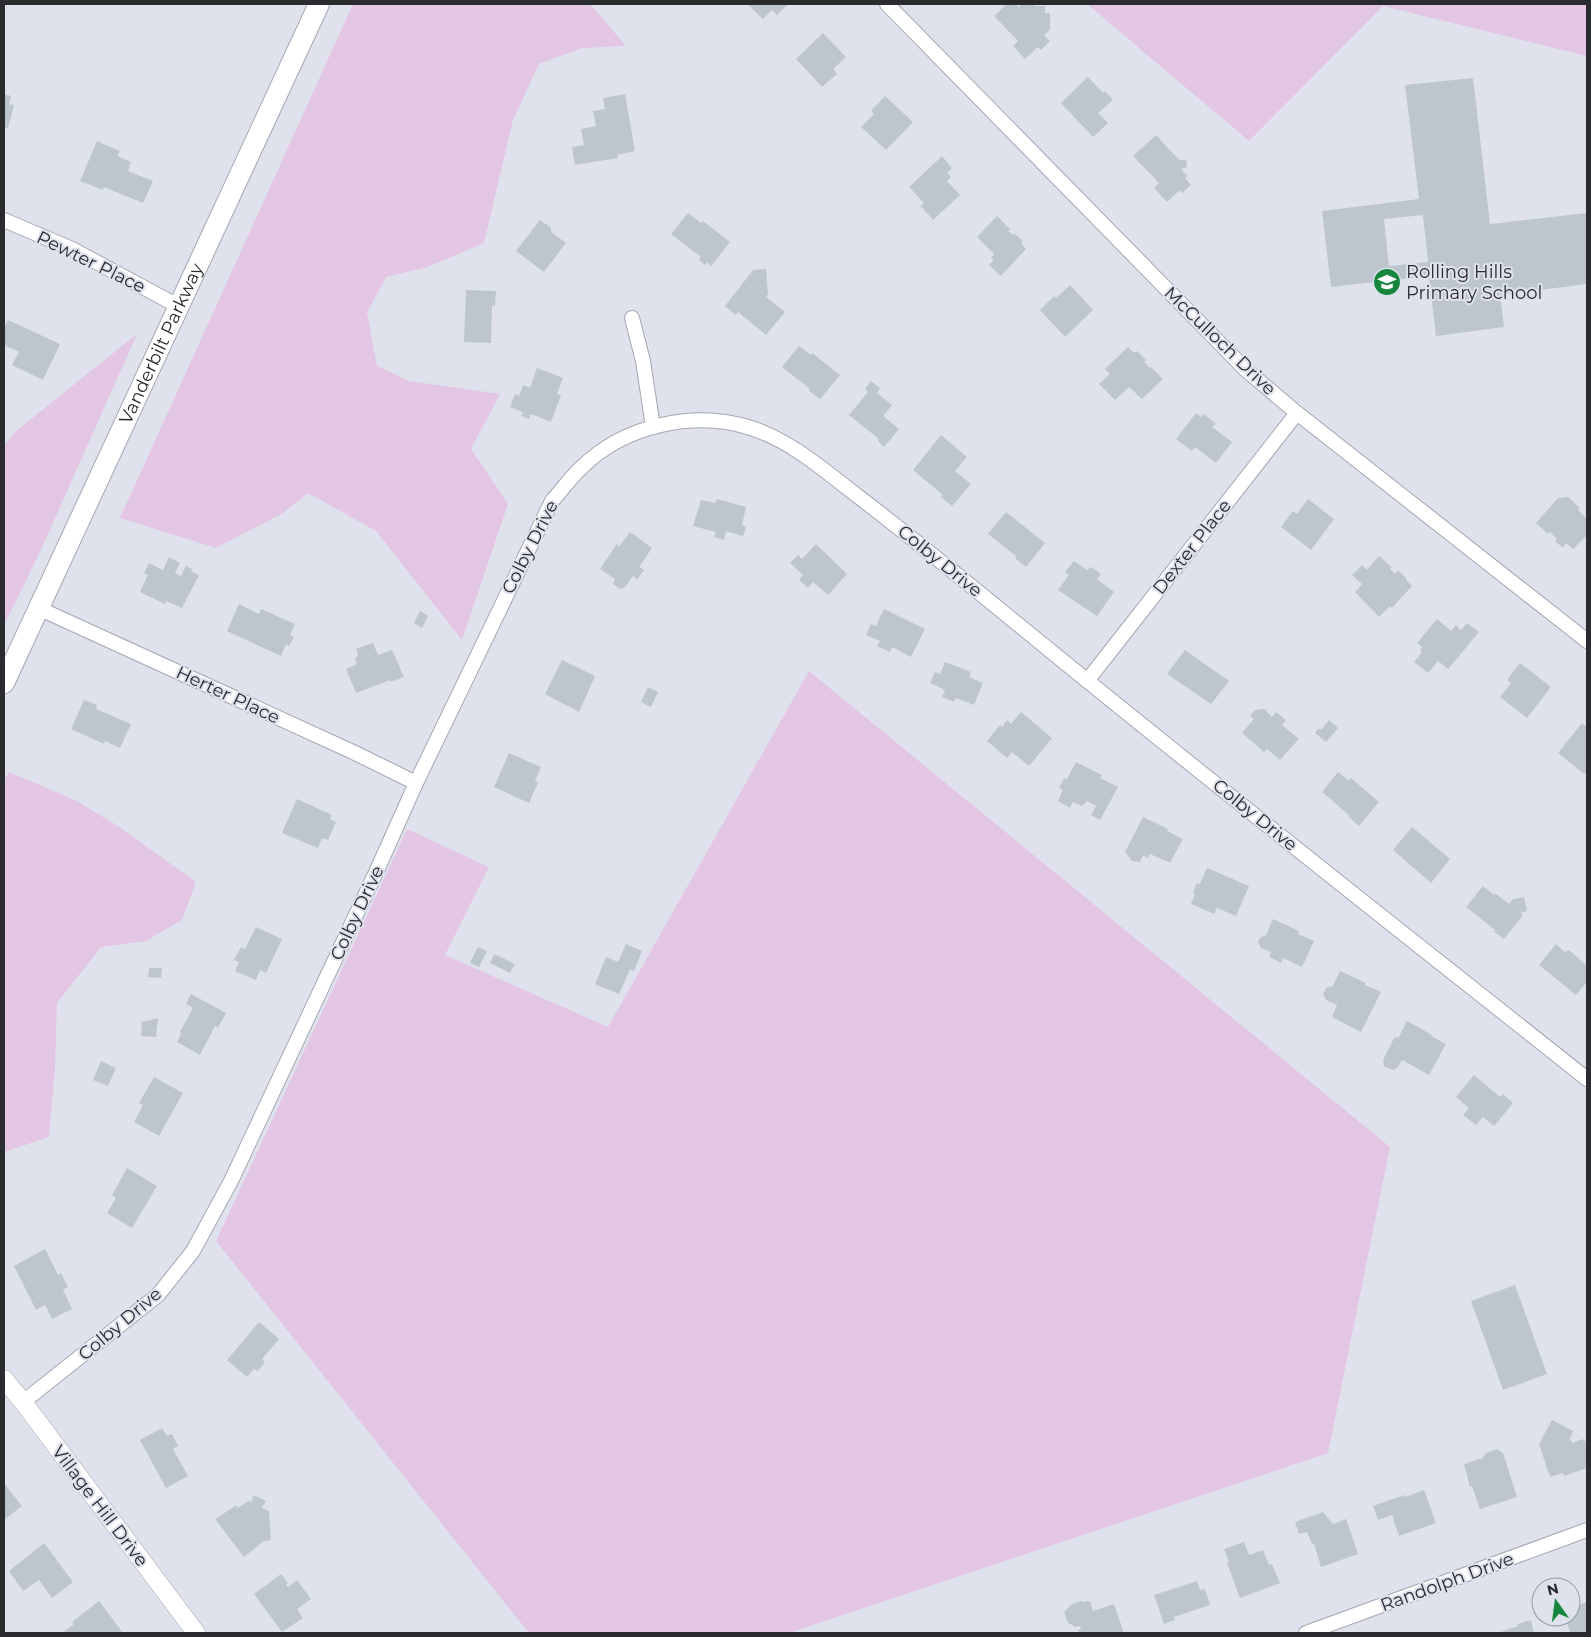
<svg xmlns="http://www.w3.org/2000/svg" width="1591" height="1637" font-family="Montserrat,sans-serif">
<rect width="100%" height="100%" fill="#dfe2ed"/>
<g fill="#e3c6e4">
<polygon points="353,4 590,4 626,46 582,48 539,64 513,120 484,243 428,267 386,277 367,313 377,366 409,381 500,394 471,449 508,504 462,640 376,531 308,493 283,513 216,548 120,518"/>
<polygon points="1087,4 1587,4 1587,56 1383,6 1249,141"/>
<polygon points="137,334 40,552 4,625 4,446 15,432"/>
<polygon points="809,671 1390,1147 1328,1453 789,1633 529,1633 216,1241 407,829 489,867 445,955 608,1027"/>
<polygon points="9,772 75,800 118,826 196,882 182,920 146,941 101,947 57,1003 55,1068 49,1137 4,1152 4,780"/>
</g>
<g fill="#bdc6cf" fill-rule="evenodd">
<polygon points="747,4 788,4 777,15 772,10 763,19"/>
<polygon points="1007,4 1015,4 1019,7 1022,4 1032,4 1035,6 1045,6 1045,13 1050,13 1050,30 1044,35 1050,41 1041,50 1038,47 1025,59 1013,46 1018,41 994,16"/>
<polygon points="823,33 846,57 833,69 837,74 822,87 796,59"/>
<polygon points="1088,77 1103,93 1105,91 1113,100 1098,113 1108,123 1093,137 1061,103"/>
<path d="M1473,78L1490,224L1587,213V284L1500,295L1504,327L1436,336L1429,276L1331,287L1322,211L1419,199L1405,85ZM1423,215L1428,262L1389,266L1384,219Z"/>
<polygon points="4,94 11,96 9,104 14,105 8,128 4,127"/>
<polygon points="625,94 635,151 617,155 618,158 575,165 572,147 584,145 581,129 596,126 593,111 605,109 603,98"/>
<polygon points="885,96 913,122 886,150 861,127 874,114 871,111"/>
<polygon points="1156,135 1179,160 1186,160 1187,167 1181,169 1187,176 1185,178 1191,185 1182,193 1180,190 1167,202 1154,188 1159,183 1133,156"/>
<polygon points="97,141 120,151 117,156 131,162 128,171 153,181 143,203 104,187 103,190 80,181"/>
<polygon points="942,156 952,168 947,173 951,177 947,181 960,195 933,220 921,206 924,203 909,187"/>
<polygon points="688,213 701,223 703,221 730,242 711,266 707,262 705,265 699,260 701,257 671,234"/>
<polygon points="997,216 1010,229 1008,231 1013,235 1014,233 1023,241 1021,243 1026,249 1001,276 989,265 994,260 991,258 994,254 977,237"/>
<polygon points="540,220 551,228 551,232 566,243 544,272 516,251"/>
<polygon points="766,269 768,294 766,297 785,312 766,335 738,312 736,315 725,306 753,270"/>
<polygon points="1070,285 1093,310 1065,337 1040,310 1054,296 1056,298"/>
<polygon points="466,290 496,291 495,306 492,305 491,343 464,342"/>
<polygon points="8,320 60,344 43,380 12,365 19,352 4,345 4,329"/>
<polygon points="799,346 811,355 812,353 840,375 820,399 809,391 810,389 782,367"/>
<polygon points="1128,347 1134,353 1137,351 1146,360 1144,362 1150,368 1151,367 1163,379 1142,399 1129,387 1115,400 1099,384 1110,374 1105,369"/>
<polygon points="537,368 563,378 557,394 561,395 551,422 531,414 529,419 521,416 523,412 510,407 515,394 519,396 523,385 530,388"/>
<polygon points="871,381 880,388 877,393 892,405 883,416 899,429 884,447 878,441 879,439 849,415 868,392 865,389"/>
<polygon points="1196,413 1201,417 1204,414 1216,424 1212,427 1232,442 1216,463 1195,447 1192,451 1176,439"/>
<polygon points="941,435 967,457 955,471 971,484 952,506 941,497 943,495 913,470"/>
<polygon points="1568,497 1580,508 1578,510 1587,519 1587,535 1573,549 1566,543 1563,548 1555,541 1557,539 1550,532 1548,534 1536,523 1558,498"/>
<polygon points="717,499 746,507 742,525 746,527 743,536 726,531 724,540 714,537 716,532 693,526 701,500 715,503"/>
<polygon points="1308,499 1334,519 1311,550 1281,527 1293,511 1297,514"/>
<polygon points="1006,512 1045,543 1026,567 1015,558 1016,556 988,534"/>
<polygon points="630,532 652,548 639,567 644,570 637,580 633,576 625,587 621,589 613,584 615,579 600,569 617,544 619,547"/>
<polygon points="816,544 847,574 828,595 813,582 808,588 799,580 803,575 790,563 798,555 802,559"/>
<polygon points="1379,556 1392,567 1390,569 1395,574 1398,570 1407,579 1406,580 1412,586 1392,608 1390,606 1379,617 1355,592 1362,584 1352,575 1362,565 1367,570"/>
<polygon points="169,557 180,563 175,573 181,576 186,566 192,569 191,571 199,575 182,608 166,601 165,604 140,592 148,575 144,573 149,563 163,570"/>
<polygon points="1074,561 1087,570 1091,567 1101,574 1097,579 1114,592 1097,616 1058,590 1069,575 1065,572"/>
<polygon points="239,604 259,614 261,609 295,624 290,635 294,637 289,646 286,644 281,656 227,631"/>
<polygon points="884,609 925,629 911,657 892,647 890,652 877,646 880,641 866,635 871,624 876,626"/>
<polygon points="420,611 428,616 422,628 414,623"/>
<polygon points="1437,619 1451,631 1456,625 1461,630 1467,623 1479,632 1448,669 1438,661 1428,673 1414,662 1422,652 1420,650 1422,647 1417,643"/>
<polygon points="373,643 378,655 392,650 404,677 390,682 390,680 356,693 346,669 357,664 355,658 358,656 356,649"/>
<polygon points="1185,650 1229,681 1211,704 1167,674"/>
<polygon points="562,660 595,676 579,712 545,694"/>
<polygon points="945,662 971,672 969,677 983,683 974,705 956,698 954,702 942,697 945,690 930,683 935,672 940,674"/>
<polygon points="1520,663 1551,687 1527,718 1500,697 1511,683 1507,680"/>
<polygon points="648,687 658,692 651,707 641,702"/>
<polygon points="84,700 97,705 96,709 131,724 120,748 105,741 104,744 71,729"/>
<polygon points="1264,709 1272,717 1276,712 1286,720 1282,725 1299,739 1280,760 1267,749 1264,752 1242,733 1254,719 1250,716 1255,710"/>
<polygon points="1021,712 1052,738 1029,766 1012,752 1007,758 987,741 1000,725 1002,727 1007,720 1011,724"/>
<polygon points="1329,720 1338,728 1326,742 1315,733 1318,729 1322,729"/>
<polygon points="1582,723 1587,727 1587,771 1584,774 1558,753"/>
<polygon points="509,753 541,767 535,781 538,783 529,803 494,787"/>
<polygon points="1076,762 1102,775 1100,778 1118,787 1100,820 1091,815 1096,806 1087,801 1082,806 1073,802 1070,808 1058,801 1063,790 1059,788 1064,778 1067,779"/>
<polygon points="1338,772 1349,781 1351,778 1379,802 1359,826 1348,816 1349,815 1322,792"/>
<polygon points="297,799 332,815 330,819 336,822 328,840 322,838 318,848 282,833"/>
<polygon points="1143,817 1168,829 1167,831 1183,839 1170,863 1150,854 1148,858 1143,855 1140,862 1132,861 1125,852"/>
<polygon points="1412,827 1450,859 1431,883 1393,850"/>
<polygon points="1207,868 1249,886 1236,916 1217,908 1214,914 1191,904 1195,894 1193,892 1197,883 1200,884"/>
<polygon points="1483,886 1494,895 1495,893 1509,904 1513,899 1524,897 1527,911 1520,913 1523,915 1504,939 1494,932 1495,930 1466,907"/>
<polygon points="1273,919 1299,931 1298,934 1314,941 1302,967 1283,958 1281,963 1269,957 1271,952 1261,948 1258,942 1260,938 1266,935"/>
<polygon points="256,927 282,939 266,973 260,970 256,980 235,971 239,962 234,960 241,947 245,949"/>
<polygon points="626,944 642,951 634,971 630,969 619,994 595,984 606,957 618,962"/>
<polygon points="1556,944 1565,952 1569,950 1587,966 1587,982 1576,995 1539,965"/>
<polygon points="478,947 487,951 479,967 470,963"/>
<polygon points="494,954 515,964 510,973 490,963"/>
<polygon points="149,968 162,968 161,978 148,977"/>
<polygon points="1340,971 1366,983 1365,985 1381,992 1361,1032 1332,1017 1337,1005 1326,1000 1323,994 1326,988 1333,986"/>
<polygon points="191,994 226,1013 218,1028 215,1026 200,1055 177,1042 181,1034 180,1032 193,1008 186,1004"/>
<polygon points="158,1018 156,1037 141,1036 142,1022"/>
<polygon points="1407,1021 1432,1035 1431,1036 1446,1044 1429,1075 1402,1060 1397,1068 1393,1070 1384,1066 1383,1060 1394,1038 1399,1037"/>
<polygon points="101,1061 116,1068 108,1086 93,1080"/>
<polygon points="1474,1075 1500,1097 1503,1094 1513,1103 1494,1126 1483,1117 1476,1125 1463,1115 1469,1108 1456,1097"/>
<polygon points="154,1077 183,1093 159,1136 134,1122 143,1105 139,1103"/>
<polygon points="127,1168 157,1186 132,1228 107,1213 116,1198 112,1195"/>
<polygon points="45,1249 58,1275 61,1273 68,1287 63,1290 72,1309 52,1319 45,1305 36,1310 14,1266"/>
<polygon points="1515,1285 1547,1374 1503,1390 1471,1301"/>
<polygon points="259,1322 279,1339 262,1359 265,1362 258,1371 254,1369 247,1377 227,1360"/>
<polygon points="1552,1420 1573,1431 1570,1438 1572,1443 1583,1439 1584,1441 1587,1440 1587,1468 1564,1476 1563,1473 1550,1477 1539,1444"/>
<polygon points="162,1428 167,1436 172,1434 178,1446 173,1449 188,1476 166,1488 140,1440"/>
<polygon points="1497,1449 1503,1453 1517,1497 1480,1509 1472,1486 1470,1487 1464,1464 1483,1458 1486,1453"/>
<polygon points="4,1483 22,1506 4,1520"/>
<polygon points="1424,1490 1436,1523 1399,1536 1392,1515 1378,1520 1373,1506 1404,1495 1405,1497"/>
<polygon points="253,1495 266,1501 262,1508 269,1511 271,1540 264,1541 244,1557 215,1519 237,1505 237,1508 249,1501 252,1502"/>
<polygon points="1323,1512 1333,1524 1346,1519 1358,1554 1321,1567 1314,1544 1312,1544 1307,1532 1299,1534 1295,1522"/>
<polygon points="1244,1542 1249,1555 1263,1550 1269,1565 1272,1564 1280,1583 1240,1598 1227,1563 1229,1562 1224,1549"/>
<polygon points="44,1543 73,1582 52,1598 39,1580 23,1591 9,1571"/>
<polygon points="281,1574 288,1583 286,1585 288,1587 297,1580 311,1599 297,1609 303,1618 282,1632 254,1594"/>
<polygon points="1197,1581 1200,1590 1205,1589 1210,1605 1174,1617 1175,1620 1164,1624 1154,1595"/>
<polygon points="99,1601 123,1633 62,1633 74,1624 72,1622"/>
<polygon points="1081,1601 1084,1602 1090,1601 1093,1611 1114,1604 1124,1633 1079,1633 1078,1630 1081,1629 1080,1626 1076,1627 1068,1623 1064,1612 1072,1604"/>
<polygon points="1587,1602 1587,1632 1570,1633 1565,1617 1571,1617 1571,1607"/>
<polygon points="1531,1620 1534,1633 1498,1633 1518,1626 1518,1624"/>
</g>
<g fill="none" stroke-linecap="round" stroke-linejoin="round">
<g stroke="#a4a7b2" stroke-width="16">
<g id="minor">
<polyline points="887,4 1246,370 1297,413 1587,641"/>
<polyline points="4,220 72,249 178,306"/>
<polyline points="632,318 643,361 653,427"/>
<polyline points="38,608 353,752 416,783"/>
<polyline points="1087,681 1297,413"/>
<path d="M23,1402L158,1295L193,1251L231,1181L378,868L416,783L552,501C562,490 571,477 582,467C625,425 694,410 751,428C792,441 826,472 859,497C919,543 977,591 1036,639C1218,788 1403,933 1587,1079"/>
<polyline points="1306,1633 1587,1530"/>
</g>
</g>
<g stroke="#a4a7b2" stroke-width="19">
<polyline id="tertiary" points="4,1379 23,1402 196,1633"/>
</g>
<g stroke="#a4a7b2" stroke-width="22">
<g id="secondary">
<path id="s1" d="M4,683L319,4"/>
</g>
</g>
<use href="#minor" stroke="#fff" stroke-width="14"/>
<use href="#tertiary" stroke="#fff" stroke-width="18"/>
<use href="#secondary" stroke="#fff" stroke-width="20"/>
</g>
<defs>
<g id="school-disc" transform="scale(1.4375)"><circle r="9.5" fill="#16863e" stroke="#dfe2ed"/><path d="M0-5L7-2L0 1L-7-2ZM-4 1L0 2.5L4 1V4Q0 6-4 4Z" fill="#fff"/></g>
</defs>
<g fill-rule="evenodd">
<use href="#school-disc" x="1387" y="282"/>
</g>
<g text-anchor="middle" stroke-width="4" stroke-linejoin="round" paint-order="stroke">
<g font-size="18" fill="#2a2b2f" stroke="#dfe2ed">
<text transform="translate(91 262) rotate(26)" y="6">Pewter Place</text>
<text transform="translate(1220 341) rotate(44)" y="6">McCulloch Drive</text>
<text dy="6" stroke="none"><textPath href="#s1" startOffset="374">Vanderbilt Parkway</textPath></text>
<text transform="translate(530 547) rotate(-63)" y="6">Colby Drive</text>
<text transform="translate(1192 547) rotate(-52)" y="6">Dexter Place</text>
<text transform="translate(940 561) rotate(39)" y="6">Colby Drive</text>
<text transform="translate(228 695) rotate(25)" y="6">Herter Place</text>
<text transform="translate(1255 815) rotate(39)" y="6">Colby Drive</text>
<text transform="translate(357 913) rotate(-65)" y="6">Colby Drive</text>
<text transform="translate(120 1324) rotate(-40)" y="6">Colby Drive</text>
<text transform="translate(100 1506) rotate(53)" y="6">Village Hill Drive</text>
<text transform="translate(1447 1582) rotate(-20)" y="6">Randolph Drive</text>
</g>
<g font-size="18" fill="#2a2b2f" stroke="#dfe2ed" text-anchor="start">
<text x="1406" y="278">Rolling Hills<tspan x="1406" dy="21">Primary School</tspan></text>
</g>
</g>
<rect width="1591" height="1637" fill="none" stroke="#2a2b2f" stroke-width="10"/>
<g transform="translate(1556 1602) rotate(346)"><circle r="24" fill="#dfe2ed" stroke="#9799a1"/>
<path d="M0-4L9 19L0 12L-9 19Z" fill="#16863e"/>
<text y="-8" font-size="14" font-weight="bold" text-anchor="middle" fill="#2a2b2f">N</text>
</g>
</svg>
